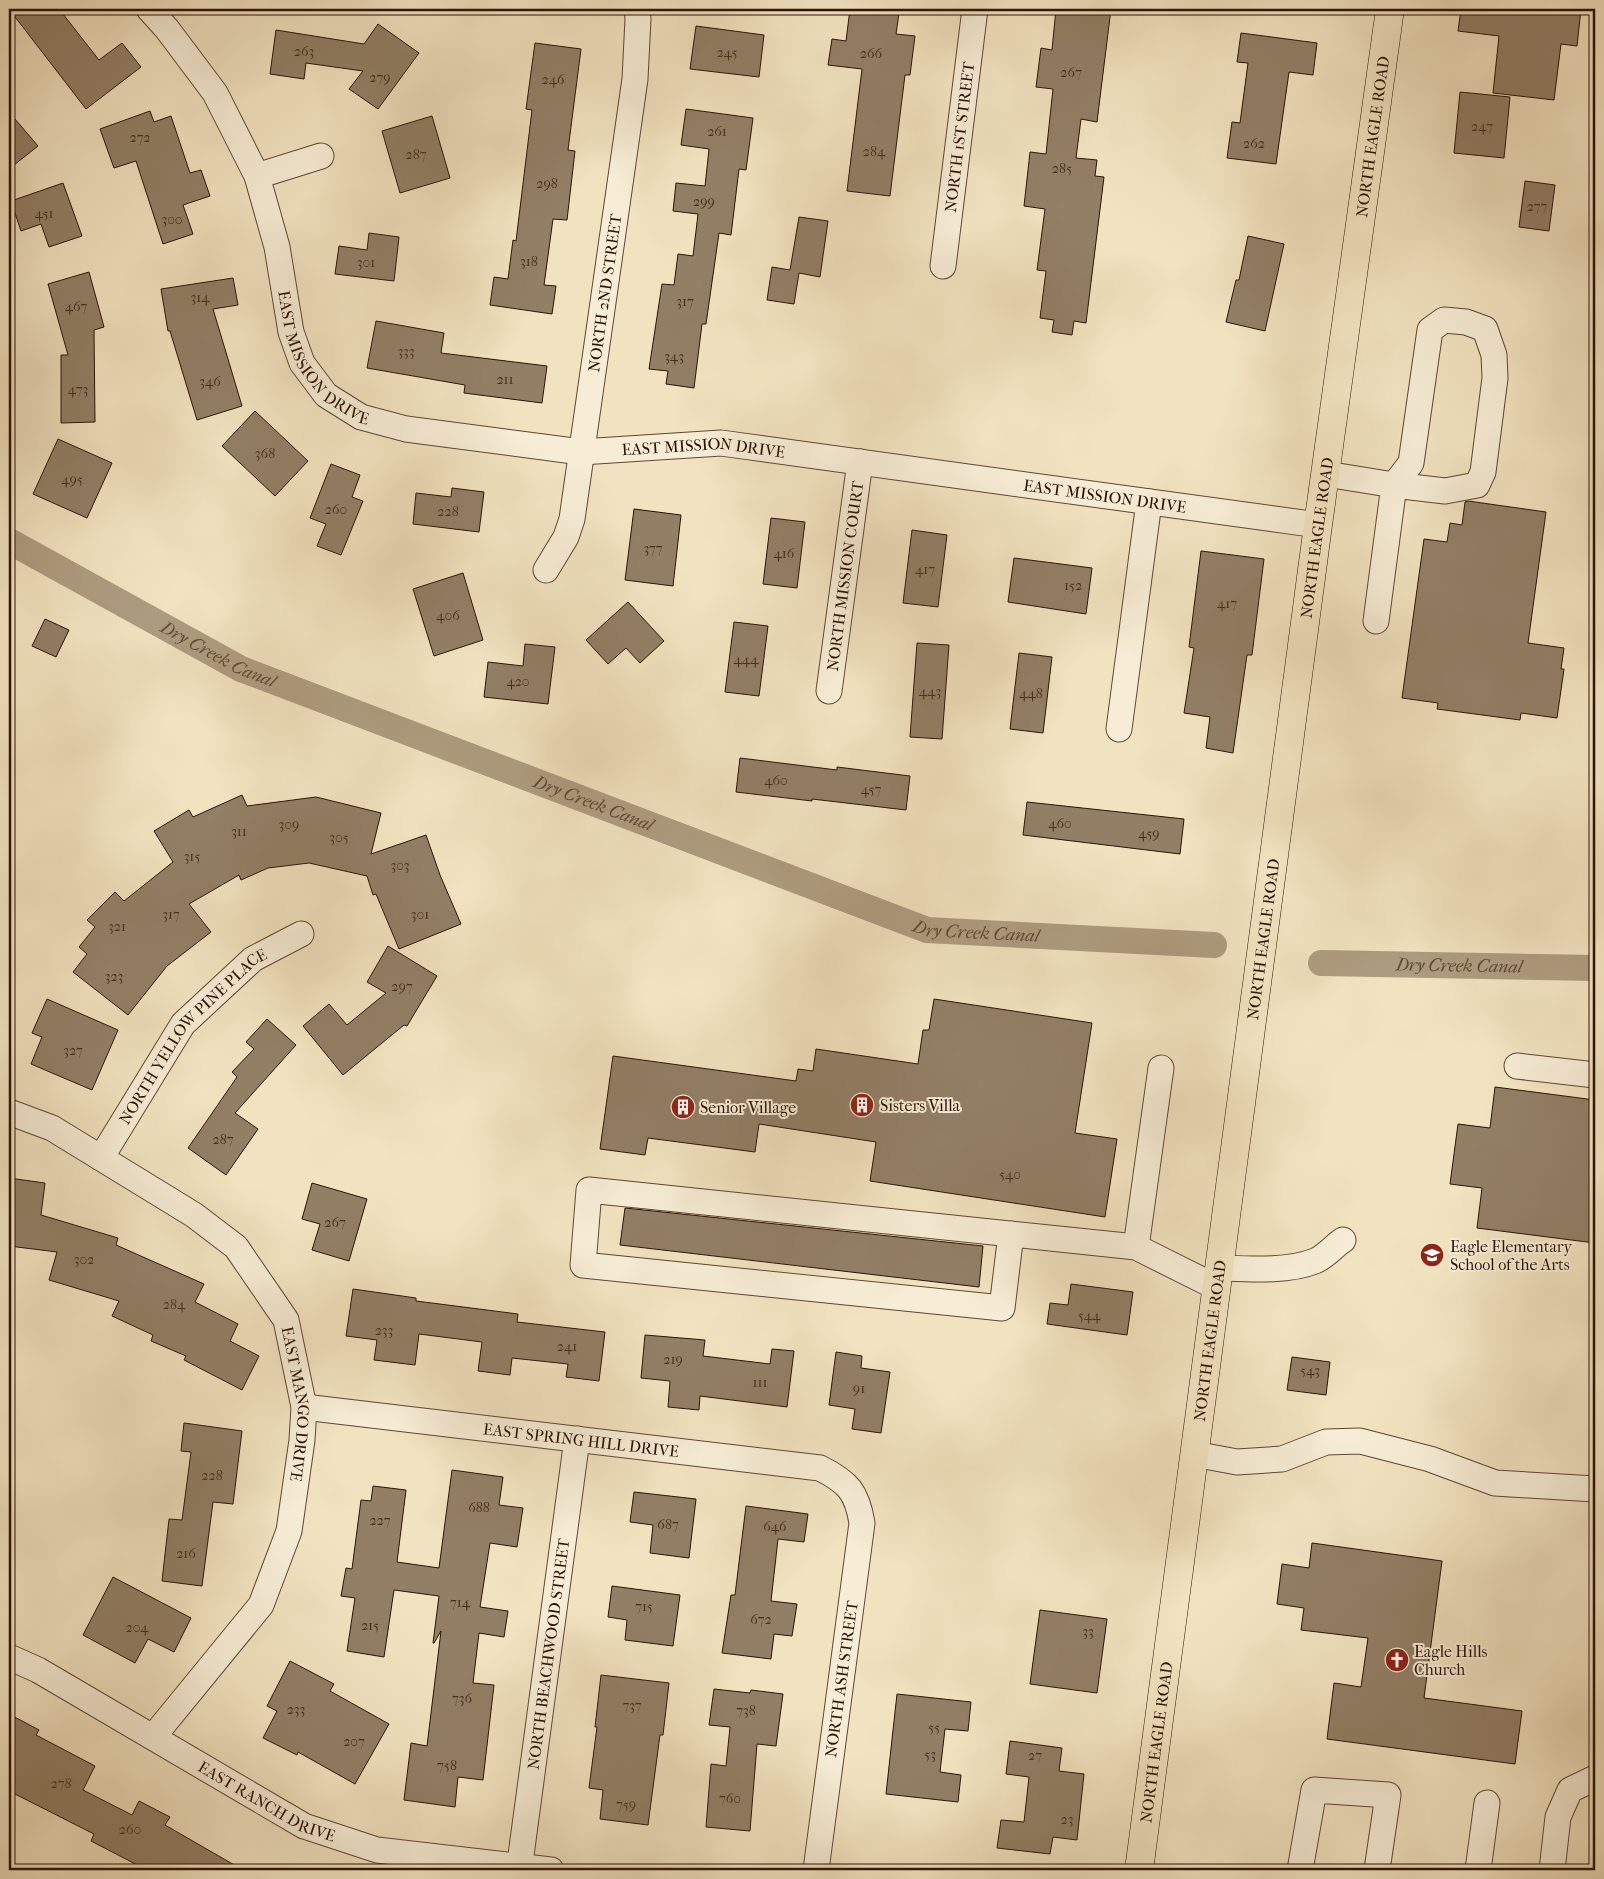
<svg xmlns="http://www.w3.org/2000/svg" width="1604" height="1879" font-family="'IM FELL French Canon',serif">
<rect width="100%" height="100%" fill="#f2e3c0"/>
<filter id="stains"><feTurbulence type="fractalNoise" baseFrequency=".004" numOctaves="4"/><feColorMatrix values="0 0 0 0 .2 0 0 0 0 .09 0 0 0 0 .02 0 0 0 .5 -.17"/></filter>
<radialGradient id="worn" r=".72"><stop offset=".6" stop-color="#630" stop-opacity="0"/><stop offset="1" stop-color="#630" stop-opacity=".3"/></radialGradient>
<g fill="none" stroke-linecap="round" stroke-linejoin="round">
<g stroke="#ae9c80" stroke-width="26">
<path id="s1" d="M9,541L241,669L927,930L1214,945"/>
<path id="s2" d="M1321,963L1595,968"/>
</g>
</g>
<g fill="#927f66" stroke="#2b1305">
<polygon points="9,9 59,9 99,60 122,43 141,67 86,109"/>
<polygon points="850,9 870,9 899,13 896,34 915,36 910,75 905,75 890,196 847,191 862,69 828,65 832,39 846,41"/>
<polygon points="1056,9 1111,9 1097,122 1081,119 1076,158 1097,160 1095,176 1104,177 1086,323 1074,321 1072,335 1052,332 1054,320 1040,318 1046,271 1037,270 1045,209 1024,206 1030,152 1046,154 1053,89 1036,87 1041,48 1052,50"/>
<polygon points="1461,9 1581,9 1577,46 1561,44 1554,100 1493,93 1499,36 1458,31"/>
<polygon points="378,24 419,53 378,109 349,89 363,71 306,63 304,79 270,74 276,30 364,44"/>
<polygon points="696,26 764,35 759,77 690,69"/>
<polygon points="1241,33 1317,43 1313,75 1289,72 1276,164 1227,158 1232,122 1240,123 1248,63 1237,62"/>
<polygon points="535,43 581,49 568,150 575,151 567,220 553,219 544,285 556,286 552,314 490,305 494,277 508,279 513,240 516,241 532,110 526,109"/>
<polygon points="1460,92 1510,97 1504,158 1454,153"/>
<polygon points="686,109 753,118 746,170 739,169 731,235 719,233 706,324 702,324 694,388 666,384 668,371 649,369 662,284 674,285 678,254 693,256 698,214 673,211 676,183 705,186 709,149 681,145"/>
<polygon points="150,111 154,122 171,116 190,173 201,170 210,196 183,205 193,234 163,244 136,161 114,168 100,129"/>
<polygon points="9,112 38,146 9,169"/>
<polygon points="432,116 450,178 400,193 382,131"/>
<polygon points="1525,181 1555,185 1549,231 1519,227"/>
<polygon points="63,183 82,236 49,247 41,224 21,231 11,201"/>
<polygon points="799,217 828,221 820,277 799,273 794,304 767,300 772,267 790,270"/>
<polygon points="369,233 399,237 394,281 335,274 339,246 367,250"/>
<polygon points="1248,236 1284,244 1265,331 1226,322 1236,280 1239,280"/>
<polygon points="89,272 104,327 94,330 95,422 61,423 61,355 68,355 48,284"/>
<polygon points="233,278 238,305 213,309 242,406 197,420 170,331 168,331 161,289"/>
<polygon points="376,321 444,333 441,353 547,366 542,403 464,393 465,385 367,368"/>
<polygon points="255,411 308,461 275,496 222,446"/>
<polygon points="58,439 112,463 87,518 33,494"/>
<polygon points="331,464 360,475 352,497 363,501 341,555 317,546 326,524 310,518"/>
<polygon points="452,488 484,492 479,532 413,524 416,493 451,497"/>
<polygon points="1468,501 1546,512 1528,643 1564,648 1561,669 1564,669 1557,718 1521,713 1520,720 1437,709 1438,703 1402,698 1424,539 1447,542 1450,523 1462,525 1465,502"/>
<polygon points="634,509 681,515 673,586 625,580"/>
<polygon points="771,518 805,522 797,588 763,584"/>
<polygon points="912,530 947,535 938,607 903,603"/>
<polygon points="1201,551 1264,559 1252,655 1247,655 1233,753 1206,748 1210,717 1184,713 1194,648 1189,647"/>
<polygon points="1014,558 1092,568 1086,614 1008,602"/>
<polygon points="463,573 483,640 434,656 413,589"/>
<polygon points="628,602 664,641 640,663 626,648 608,664 586,640"/>
<polygon points="45,619 69,630 56,657 32,646"/>
<polygon points="734,622 768,626 759,696 725,692"/>
<polygon points="917,643 949,645 942,739 910,737"/>
<polygon points="525,644 555,647 548,704 484,697 488,662 523,666"/>
<polygon points="1019,653 1052,657 1043,733 1010,729"/>
<polygon points="740,758 837,770 837,767 910,776 906,810 812,799 812,801 736,792"/>
<polygon points="242,795 247,806 316,797 381,813 371,854 426,835 440,875 461,924 399,949 376,894 373,895 367,876 309,863 268,868 241,880 239,875 189,904 211,932 167,966 128,1015 73,972 87,954 79,947 95,927 87,920 115,892 124,901 173,862 154,831 189,810 193,817"/>
<polygon points="1027,802 1184,819 1180,854 1023,835"/>
<polygon points="388,946 437,976 407,1026 404,1025 343,1075 303,1026 329,1004 347,1025 386,993 367,982"/>
<polygon points="47,999 118,1030 92,1090 31,1064 42,1037 32,1033"/>
<polygon points="934,999 1092,1023 1075,1133 1117,1139 1105,1217 870,1181 876,1142 759,1124 755,1152 648,1138 645,1155 600,1149 613,1056 796,1081 798,1069 813,1071 816,1049 918,1064 923,1030 929,1030"/>
<polygon points="267,1019 296,1045 235,1113 258,1129 226,1175 188,1148 237,1077 232,1072 254,1049 246,1042"/>
<polygon points="1495,1087 1595,1100 1595,1243 1477,1228 1482,1188 1450,1184 1458,1124 1490,1128"/>
<polygon points="9,1178 45,1183 41,1215 118,1238 116,1245 204,1284 195,1302 238,1324 230,1341 259,1356 242,1390 184,1360 186,1356 151,1341 153,1335 112,1316 119,1301 49,1280 57,1252 9,1246"/>
<polygon points="312,1183 367,1199 349,1261 312,1250 320,1224 302,1219"/>
<polygon points="625,1208 983,1246 979,1287 620,1245"/>
<polygon points="1071,1284 1133,1292 1127,1335 1047,1324 1050,1303 1068,1305"/>
<polygon points="353,1289 416,1298 416,1301 518,1314 517,1322 605,1332 599,1381 566,1377 568,1364 512,1358 510,1375 478,1371 482,1342 419,1334 415,1365 374,1360 377,1340 346,1336"/>
<polygon points="645,1335 705,1340 703,1356 770,1364 772,1349 794,1351 787,1407 700,1396 699,1410 668,1407 670,1381 641,1378"/>
<polygon points="836,1352 862,1356 861,1368 890,1372 881,1433 852,1429 855,1409 829,1405"/>
<polygon points="1292,1357 1330,1362 1326,1395 1287,1390"/>
<polygon points="184,1423 242,1431 233,1504 213,1502 202,1586 162,1581 169,1519 182,1520 191,1452 181,1451"/>
<polygon points="452,1470 503,1477 499,1505 523,1508 517,1547 490,1543 480,1607 508,1611 504,1637 479,1633 473,1683 494,1685 483,1780 458,1777 455,1807 404,1800 411,1743 427,1746 441,1631 434,1643 433,1643 439,1596 394,1590 384,1657 347,1651 355,1598 341,1596 346,1568 352,1569 361,1500 371,1501 373,1486 406,1490 397,1562 439,1568"/>
<polygon points="634,1492 696,1499 689,1558 650,1553 653,1525 630,1522"/>
<polygon points="746,1506 808,1514 804,1542 778,1539 771,1601 797,1604 792,1636 774,1634 771,1659 722,1653 731,1595 735,1595"/>
<polygon points="1312,1543 1442,1561 1424,1698 1522,1711 1515,1764 1327,1739 1334,1683 1361,1687 1368,1638 1301,1630 1304,1608 1277,1604 1282,1564 1309,1568"/>
<polygon points="113,1577 191,1618 174,1652 148,1639 135,1663 83,1635"/>
<polygon points="612,1586 680,1595 673,1646 625,1640 627,1620 608,1617"/>
<polygon points="1040,1610 1107,1619 1097,1693 1030,1684"/>
<polygon points="290,1661 334,1684 330,1691 389,1724 355,1784 298,1752 297,1755 263,1738 277,1711 267,1706"/>
<polygon points="601,1675 669,1683 663,1735 660,1735 648,1825 600,1819 603,1790 589,1788 597,1727 595,1727"/>
<polygon points="714,1689 750,1693 751,1690 783,1694 776,1746 757,1744 750,1831 706,1827 711,1764 726,1766 730,1727 709,1725"/>
<polygon points="897,1694 971,1702 968,1731 945,1729 940,1772 961,1775 958,1802 886,1794"/>
<polygon points="9,1714 39,1730 36,1735 95,1766 83,1790 132,1815 139,1801 170,1817 165,1825 243,1870 147,1870 91,1841 94,1834 9,1791"/>
<polygon points="1010,1741 1062,1748 1059,1771 1084,1774 1077,1840 1053,1837 1050,1854 997,1848 1001,1820 1024,1822 1029,1777 1006,1774"/>
</g>
<g fill="none" stroke-linecap="round" stroke-linejoin="round">
<g stroke="#5d4734" stroke-width="27">
<g id="minor">
<path id="s3" d="M149,9L167,29L215,93L257,176L277,247L291,332L302,363L326,395L361,417L406,429L581,452L721,443L1318,525"/>
<polyline points="257,176 321,156"/>
<path id="s4" d="M943,266L975,9"/>
<polyline points="1326,474 1394,485 1411,463 1430,330 1444,320 1466,322 1485,329 1494,355 1495,378 1483,472 1477,485 1445,491 1394,485 1376,621"/>
<path id="s5" d="M546,570L566,537L572,519L635,79L638,19L637,9"/>
<path id="s6" d="M829,691L860,462"/>
<polyline points="1119,729 1149,502"/>
<polyline points="1517,1066 1595,1075"/>
<path id="s7" d="M9,1112L52,1128L194,1215L236,1247L286,1320L304,1407L302,1440L289,1531L261,1605L153,1737"/>
<path id="s8" d="M101,1158L183,1024L253,959L301,934"/>
<polyline points="1011,1234 1002,1308 583,1265 589,1190 1136,1247 1216,1287"/>
<polyline points="1136,1247 1161,1068"/>
<path d="M1219,1268C1248,1269 1287,1272 1315,1261C1325,1257 1334,1246 1343,1240"/>
<path id="s9" d="M304,1407L820,1468C848,1482 857,1492 862,1523L816,1870"/>
<polyline points="1194,1454 1237,1462 1282,1459 1326,1442 1360,1441 1430,1459 1495,1483 1595,1489"/>
<path id="s10" d="M9,1657L38,1670L304,1826L377,1850L551,1870"/>
<path id="s11" d="M519,1870L577,1439"/>
<polyline points="1300,1870 1314,1790 1388,1795 1377,1870"/>
<polyline points="1478,1870 1487,1803"/>
<polyline points="1552,1870 1558,1817 1570,1790 1595,1778"/>
</g>
</g>
<g stroke="#2b1305" stroke-width="29">
<g id="major">
<path id="s12" d="M1139,1870L1318,525L1390,9"/>
</g>
</g>
<use href="#minor" stroke="#f7edd6" stroke-width="25"/>
<use href="#major" stroke="#f2e3c0" stroke-width="28"/>
</g>
<defs>
<g id="building-disc" transform="scale(1.25)"><circle r="9.5" fill="#8f2418" stroke="#f7edd6"/><path d="M-4-6H4V6H1V3H-1V6H-4ZM-2.5-4.3h1.7v1.8h-1.7ZM.8-4.3h1.7v1.8H.8ZM-2.5-1h1.7V.8h-1.7ZM.8-1h1.7V.8H.8Z" fill="#fff"/></g>
<g id="school-disc" transform="scale(1.25)"><circle r="9.5" fill="#8f2418" stroke="#f7edd6"/><path d="M0-5L7-2L0 1L-7-2ZM-4 1L0 2.5L4 1V4Q0 6-4 4Z" fill="#fff"/></g>
<g id="church-disc" transform="scale(1.25)"><circle r="9.5" fill="#8f2418" stroke="#f7edd6"/><path d="M-1.2-6h2.4v3.5h3.3v2.4h-3.3V6h-2.4V-.1h-3.3v-2.4h3.3Z" fill="#fff"/></g>
</defs>
<g fill-rule="evenodd">
<use href="#building-disc" x="862" y="1105"/>
<use href="#building-disc" x="683" y="1107"/>
<use href="#school-disc" x="1432" y="1255"/>
<use href="#church-disc" x="1397" y="1660"/>
</g>
<g text-anchor="middle" stroke-width="4" stroke-linejoin="round" paint-order="stroke">
<g font-size="14" fill="#452e1d">
<text x="304" y="56">263</text>
<text x="727" y="57">245</text>
<text x="871" y="58">266</text>
<text x="1071" y="77">267</text>
<text x="380" y="82">279</text>
<text x="553" y="84">246</text>
<text x="1482" y="131">247</text>
<text x="717" y="136">261</text>
<text x="140" y="142">272</text>
<text x="1254" y="148">262</text>
<text x="874" y="156">284</text>
<text x="416" y="159">287</text>
<text x="1062" y="173">285</text>
<text x="547" y="188">298</text>
<text x="704" y="206">299</text>
<text x="1537" y="211">277</text>
<text x="44" y="218">451</text>
<text x="172" y="224">300</text>
<text x="529" y="266">318</text>
<text x="366" y="267">301</text>
<text x="200" y="302">314</text>
<text x="685" y="306">317</text>
<text x="76" y="311">467</text>
<text x="406" y="356">333</text>
<text x="674" y="361">343</text>
<text x="505" y="384">211</text>
<text x="210" y="386">346</text>
<text x="78" y="394">473</text>
<text x="265" y="458">368</text>
<text x="72" y="484">495</text>
<text x="336" y="514">260</text>
<text x="448" y="516">228</text>
<text x="653" y="553">377</text>
<text x="784" y="558">416</text>
<text x="925" y="574">417</text>
<text x="1073" y="590">152</text>
<text x="1227" y="608">417</text>
<text x="448" y="620">406</text>
<text x="746" y="664">444</text>
<text x="518" y="686">420</text>
<text x="930" y="696">443</text>
<text x="1031" y="698">448</text>
<text x="776" y="785">460</text>
<text x="871" y="794">457</text>
<text x="1060" y="828">460</text>
<text x="289" y="829">309</text>
<text x="239" y="836">311</text>
<text x="1149" y="838">459</text>
<text x="339" y="842">305</text>
<text x="192" y="861">315</text>
<text x="400" y="870">303</text>
<text x="171" y="919">317</text>
<text x="420" y="919">301</text>
<text x="117" y="931">321</text>
<text x="114" y="981">323</text>
<text x="402" y="991">297</text>
<text x="73" y="1055">327</text>
<text x="223" y="1144">287</text>
<text x="1010" y="1179">540</text>
<text x="335" y="1227">267</text>
<text x="84" y="1264">302</text>
<text x="174" y="1309">284</text>
<text x="1089" y="1320">544</text>
<text x="384" y="1335">233</text>
<text x="567" y="1351">241</text>
<text x="673" y="1364">219</text>
<text x="1310" y="1375">543</text>
<text x="760" y="1387">111</text>
<text x="859" y="1393">91</text>
<text x="212" y="1480">228</text>
<text x="479" y="1512">688</text>
<text x="380" y="1525">227</text>
<text x="668" y="1529">687</text>
<text x="775" y="1531">646</text>
<text x="186" y="1558">216</text>
<text x="460" y="1607">714</text>
<text x="644" y="1611">715</text>
<text x="761" y="1624">672</text>
<text x="370" y="1630">215</text>
<text x="137" y="1632">204</text>
<text x="1088" y="1636">33</text>
<text x="462" y="1703">736</text>
<text x="632" y="1710">737</text>
<text x="296" y="1714">233</text>
<text x="746" y="1715">738</text>
<text x="934" y="1732">55</text>
<text x="354" y="1746">207</text>
<text x="930" y="1759">53</text>
<text x="1035" y="1760">27</text>
<text x="447" y="1770">758</text>
<text x="61" y="1788">278</text>
<text x="730" y="1803">760</text>
<text x="626" y="1809">759</text>
<text x="1067" y="1824">23</text>
<text x="130" y="1834">260</text>
</g>
<g font-size="16" fill="#2b1305" stroke="#f7edd6">
<text dy="6" stroke="none"><textPath href="#s4" startOffset="130">NORTH 1ST STREET</textPath></text>
<text dy="6" stroke="none"><textPath href="#s12" startOffset="1749">NORTH EAGLE ROAD</textPath></text>
<text dy="6" stroke="none"><textPath href="#s5" startOffset="286">NORTH 2ND STREET</textPath></text>
<text dy="6" stroke="none"><textPath href="#s3" startOffset="400">EAST MISSION DRIVE</textPath></text>
<text dy="6" stroke="none"><textPath href="#s3" startOffset="820">EAST MISSION DRIVE</textPath></text>
<text dy="6" stroke="none"><textPath href="#s3" startOffset="1225">EAST MISSION DRIVE</textPath></text>
<text dy="6" stroke="none"><textPath href="#s12" startOffset="1344">NORTH EAGLE ROAD</textPath></text>
<text dy="6" stroke="none"><textPath href="#s6" startOffset="116">NORTH MISSION COURT</textPath></text>
<text dy="6" stroke="none"><textPath href="#s12" startOffset="939">NORTH EAGLE ROAD</textPath></text>
<text dy="6" stroke="none"><textPath href="#s8" startOffset="154">NORTH YELLOW PINE PLACE</textPath></text>
<text dy="6" stroke="none"><textPath href="#s12" startOffset="534">NORTH EAGLE ROAD</textPath></text>
<text dy="6" stroke="none"><textPath href="#s7" startOffset="439">EAST MANGO DRIVE</textPath></text>
<text dy="6" stroke="none"><textPath href="#s9" startOffset="279">EAST SPRING HILL DRIVE</textPath></text>
<text dy="6" stroke="none"><textPath href="#s11" startOffset="218">NORTH BEACHWOOD STREET</textPath></text>
<text transform="translate(841 1679) rotate(-82)" y="6">NORTH ASH STREET</text>
<text dy="6" stroke="none"><textPath href="#s12" startOffset="129">NORTH EAGLE ROAD</textPath></text>
<text dy="6" stroke="none"><textPath href="#s10" startOffset="296">EAST RANCH DRIVE</textPath></text>
</g>
<g font-size="16" fill="#2b1305" stroke="#f7edd6" text-anchor="start">
<text x="880" y="1111">Sisters Villa</text>
<text x="700" y="1113">Senior Village</text>
<text x="1450" y="1252">Eagle Elementary<tspan x="1450" dy="18">School of the Arts</tspan></text>
<text x="1414" y="1657">Eagle Hills<tspan x="1414" dy="18">Church</tspan></text>
</g>
<g font-size="18" font-style="italic" fill="#5f4a36" stroke="#f7edd6">
<text dy="6" stroke="none"><textPath href="#s1" startOffset="238">Dry Creek Canal</textPath></text>
<text dy="6" stroke="none"><textPath href="#s1" startOffset="642">Dry Creek Canal</textPath></text>
<text dy="6" stroke="none"><textPath href="#s1" startOffset="1048">Dry Creek Canal</textPath></text>
<text dy="6" stroke="none"><textPath href="#s2" startOffset="138">Dry Creek Canal</textPath></text>
</g>
</g>
<rect width="1604" height="1879" fill="none" stroke="#f2e3c0" stroke-width="30"/>
<rect x="10" y="10" width="1584" height="1859" fill="none" stroke="#2b1305" stroke-width="2.5"/>
<rect x="15" y="15" width="1574" height="1849" fill="none" stroke="#2b1305"/>
<rect width="100%" height="100%" filter="url(#stains)"/>
<rect width="100%" height="100%" fill="url(#worn)"/>
</svg>
